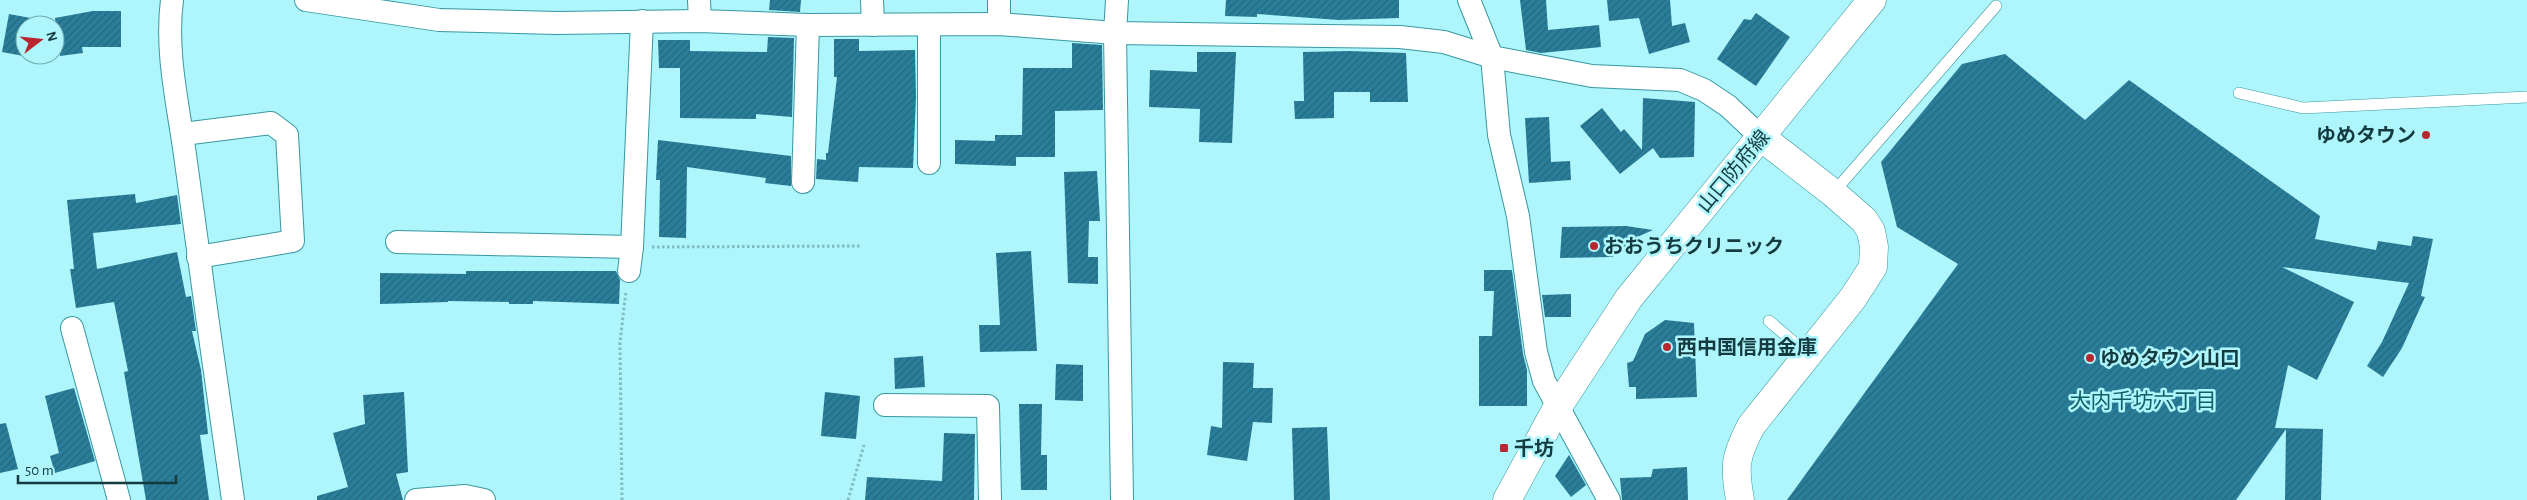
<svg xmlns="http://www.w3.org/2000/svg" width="2527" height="500" font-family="'Alegreya Sans','Noto Sans JP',sans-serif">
<defs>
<pattern id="building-hatch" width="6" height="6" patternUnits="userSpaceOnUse" patternTransform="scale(1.25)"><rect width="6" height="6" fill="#2a7e99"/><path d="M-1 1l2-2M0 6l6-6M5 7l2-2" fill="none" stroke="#23687e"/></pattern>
</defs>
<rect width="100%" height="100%" fill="#aef5fc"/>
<g fill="url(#building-hatch)">
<polygon points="770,0 801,0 800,12 769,10"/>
<polygon points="1226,0 1399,0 1399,18 1339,20 1257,14 1257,17 1225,16"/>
<polygon points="1520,0 1546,0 1548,30 1599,25 1601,47 1541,53 1526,50"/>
<polygon points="1607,0 1670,0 1672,26 1685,23 1690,42 1649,54 1639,18 1609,21"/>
<polygon points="93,11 121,11 121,47 82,47 83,53 60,56 55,18"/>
<polygon points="1756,13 1790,37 1756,86 1717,59 1744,19 1751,20"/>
<polygon points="9,14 36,19 35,25 25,25 25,55 29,55 29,57 2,52"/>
<polygon points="768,37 794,38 792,117 756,114 756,119 680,118 680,68 659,68 658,40 690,40 690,51 767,52"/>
<polygon points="834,39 859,39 859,51 915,50 916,97 913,168 859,167 858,182 816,179 817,159 826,160 826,153 828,153 837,77 834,77"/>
<polygon points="1072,43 1102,45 1103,110 1055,111 1055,157 1016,157 1016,166 955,164 955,140 995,141 995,135 1022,135 1023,68 1072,68"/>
<polygon points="1349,51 1406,53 1408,102 1370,102 1370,92 1334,92 1334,118 1295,119 1294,101 1304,101 1303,52"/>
<polygon points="1197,52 1236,52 1232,143 1199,142 1200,109 1149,107 1150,70 1197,72"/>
<polygon points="2005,54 2085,120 2129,80 2320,216 2315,239 2376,250 2378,241 2411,246 2413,236 2433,239 2421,296 2425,297 2402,348 2383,377 2367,366 2382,342 2409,283 2282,267 2354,302 2317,380 2288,365 2275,428 2323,429 2321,500 2285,500 2286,429 2236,500 1787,500 1958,264 1897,227 1881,162 1962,64"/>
<polygon points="1643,98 1695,102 1694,157 1660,158 1653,148 1620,174 1580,126 1602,108 1621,132 1624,129 1642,150"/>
<polygon points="1549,117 1551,162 1570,161 1571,180 1529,183 1525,118"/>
<polygon points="658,140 791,156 791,186 765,183 766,178 687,167 686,238 659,237 660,180 656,180"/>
<polygon points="1097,171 1100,221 1089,221 1088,257 1098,257 1098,284 1068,283 1064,172"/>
<polygon points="135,194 136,203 177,195 181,224 93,233 97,269 177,252 186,297 191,296 196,331 192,331 201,370 208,434 200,435 209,500 146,500 124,372 128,371 114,302 76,308 70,269 74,269 67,200"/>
<polygon points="1626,226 1653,230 1628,241 1626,250 1612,257 1560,258 1562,227"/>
<polygon points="1031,251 1037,351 980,352 979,325 1000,325 996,253"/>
<polygon points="1484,270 1512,270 1523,354 1527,370 1527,406 1479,406 1479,336 1492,336 1494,291 1484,291"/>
<polygon points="466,271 616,271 620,280 619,304 533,301 533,304 509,304 509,302 448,301 448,302 380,304 380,273 466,274"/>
<polygon points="1571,294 1571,317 1545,317 1542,295"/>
<polygon points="1665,320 1694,323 1697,397 1636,399 1636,387 1629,387 1627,363 1633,361 1645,334"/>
<polygon points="923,356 925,387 895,389 894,358"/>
<polygon points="1223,362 1254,363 1253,388 1273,388 1272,423 1253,422 1247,461 1207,455 1211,426 1222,428"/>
<polygon points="1056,364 1083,365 1083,401 1055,400"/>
<polygon points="74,388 95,461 55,473 50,456 59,453 45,396"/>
<polygon points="404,392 408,472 396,474 403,500 317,500 317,496 348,487 333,433 365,424 363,395"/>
<polygon points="825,392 860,396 856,439 821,436"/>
<polygon points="1019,404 1042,404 1041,455 1047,455 1047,490 1021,490"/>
<polygon points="6,423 18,469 0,473 0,424"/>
<polygon points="1327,427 1330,500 1294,500 1292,428"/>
<polygon points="944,433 975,434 974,500 865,500 867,477 942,481"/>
<polygon points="1569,455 1586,485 1571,497 1555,476"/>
<polygon points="1687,467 1688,500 1622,500 1620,478 1651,477 1653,469"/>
</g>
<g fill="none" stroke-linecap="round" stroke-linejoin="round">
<g stroke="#3898a1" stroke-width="12">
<g id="service">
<polyline points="2239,93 2303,108 2527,97"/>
<polyline points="1833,193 1996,6"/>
<polyline points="1769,321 1808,354"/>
</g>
</g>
<g stroke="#3898a1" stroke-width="24">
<g id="minor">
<path d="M172,0C165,54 179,108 186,162C201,275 217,387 233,500"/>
<polyline points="306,0 439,20 557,23 700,21 808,25 999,24 1115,33 1400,37 1444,42 1492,57 1592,76 1680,80 1704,90 1728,106 1761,137"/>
<polyline points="699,0 700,21"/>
<polyline points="872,0 873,25"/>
<polyline points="1117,0 1115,33 1122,500"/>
<polyline points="1469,0 1492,57 1499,135 1518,216 1536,352 1544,381 1609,500"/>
<polyline points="999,24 999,0"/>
<polyline points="183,134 271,123 287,135 293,241 198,257"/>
<polyline points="929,163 929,25"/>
<polyline points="803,182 808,25"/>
<polyline points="397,242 632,247"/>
<polyline points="629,271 632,247 642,21"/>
<polyline points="72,328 119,500"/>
<polyline points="885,405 988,406 990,500"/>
<polyline points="416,500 465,496 484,500"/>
</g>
</g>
<g stroke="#3898a1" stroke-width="29">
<path id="tertiary" d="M1740,500C1734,466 1735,457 1751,426L1853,298L1873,267L1874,247L1871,231L1864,220L1833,193L1761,137"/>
</g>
<g stroke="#3898a1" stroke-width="29">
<polyline id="primary" points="1507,500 1557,408 1629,298 1872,0"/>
</g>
<g stroke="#80bdc3" stroke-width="3" stroke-dasharray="2.5 2.5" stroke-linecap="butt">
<polyline points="652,247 861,246"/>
<polyline points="622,500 620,342 626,291"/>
<polyline points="848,500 864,445"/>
</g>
<use href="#service" stroke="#fff" stroke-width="11"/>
<use href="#minor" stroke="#fff" stroke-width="22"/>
<use href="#tertiary" stroke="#fff" stroke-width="28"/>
<use href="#primary" stroke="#fff" stroke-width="28"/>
</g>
<g fill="#b8272f" stroke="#aef5fc" stroke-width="2">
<circle cx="2426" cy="135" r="5"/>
<circle cx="1594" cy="246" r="5"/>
<circle cx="1667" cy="347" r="5"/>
<circle cx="2090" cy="358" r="5"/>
<rect x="1499" y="443" width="10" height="10" rx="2.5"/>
</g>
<g text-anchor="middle" stroke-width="5" stroke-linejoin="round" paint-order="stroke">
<g font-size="20" font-weight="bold" fill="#143b3f" stroke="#aef5fc" text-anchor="start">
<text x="2416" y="142" text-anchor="end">ゆめタウン</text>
<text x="1604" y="253">おおうちクリニック</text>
<text x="1677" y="354">西中国信用金庫</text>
<text x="2100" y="365">ゆめタウン山口</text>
<text x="1514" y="455">千坊</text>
</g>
<g font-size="20" fill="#143b3f" stroke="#aef5fc">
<text transform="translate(1733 171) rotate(-50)" y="7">山口防府線</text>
</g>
<g font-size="21" fill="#105f66" stroke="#aef5fc">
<text x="2143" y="408">大内千坊六丁目</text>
</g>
</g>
<g transform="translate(40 40) rotate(74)"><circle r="24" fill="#aef5fc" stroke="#70abb0"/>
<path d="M0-4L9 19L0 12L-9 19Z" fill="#b8272f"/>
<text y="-8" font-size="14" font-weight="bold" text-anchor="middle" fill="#143b3f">N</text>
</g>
<path d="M18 475v8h158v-8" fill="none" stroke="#143b3f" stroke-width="2.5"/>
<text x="25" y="475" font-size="15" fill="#143b3f" stroke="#aef5fc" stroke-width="4" paint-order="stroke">50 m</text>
</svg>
